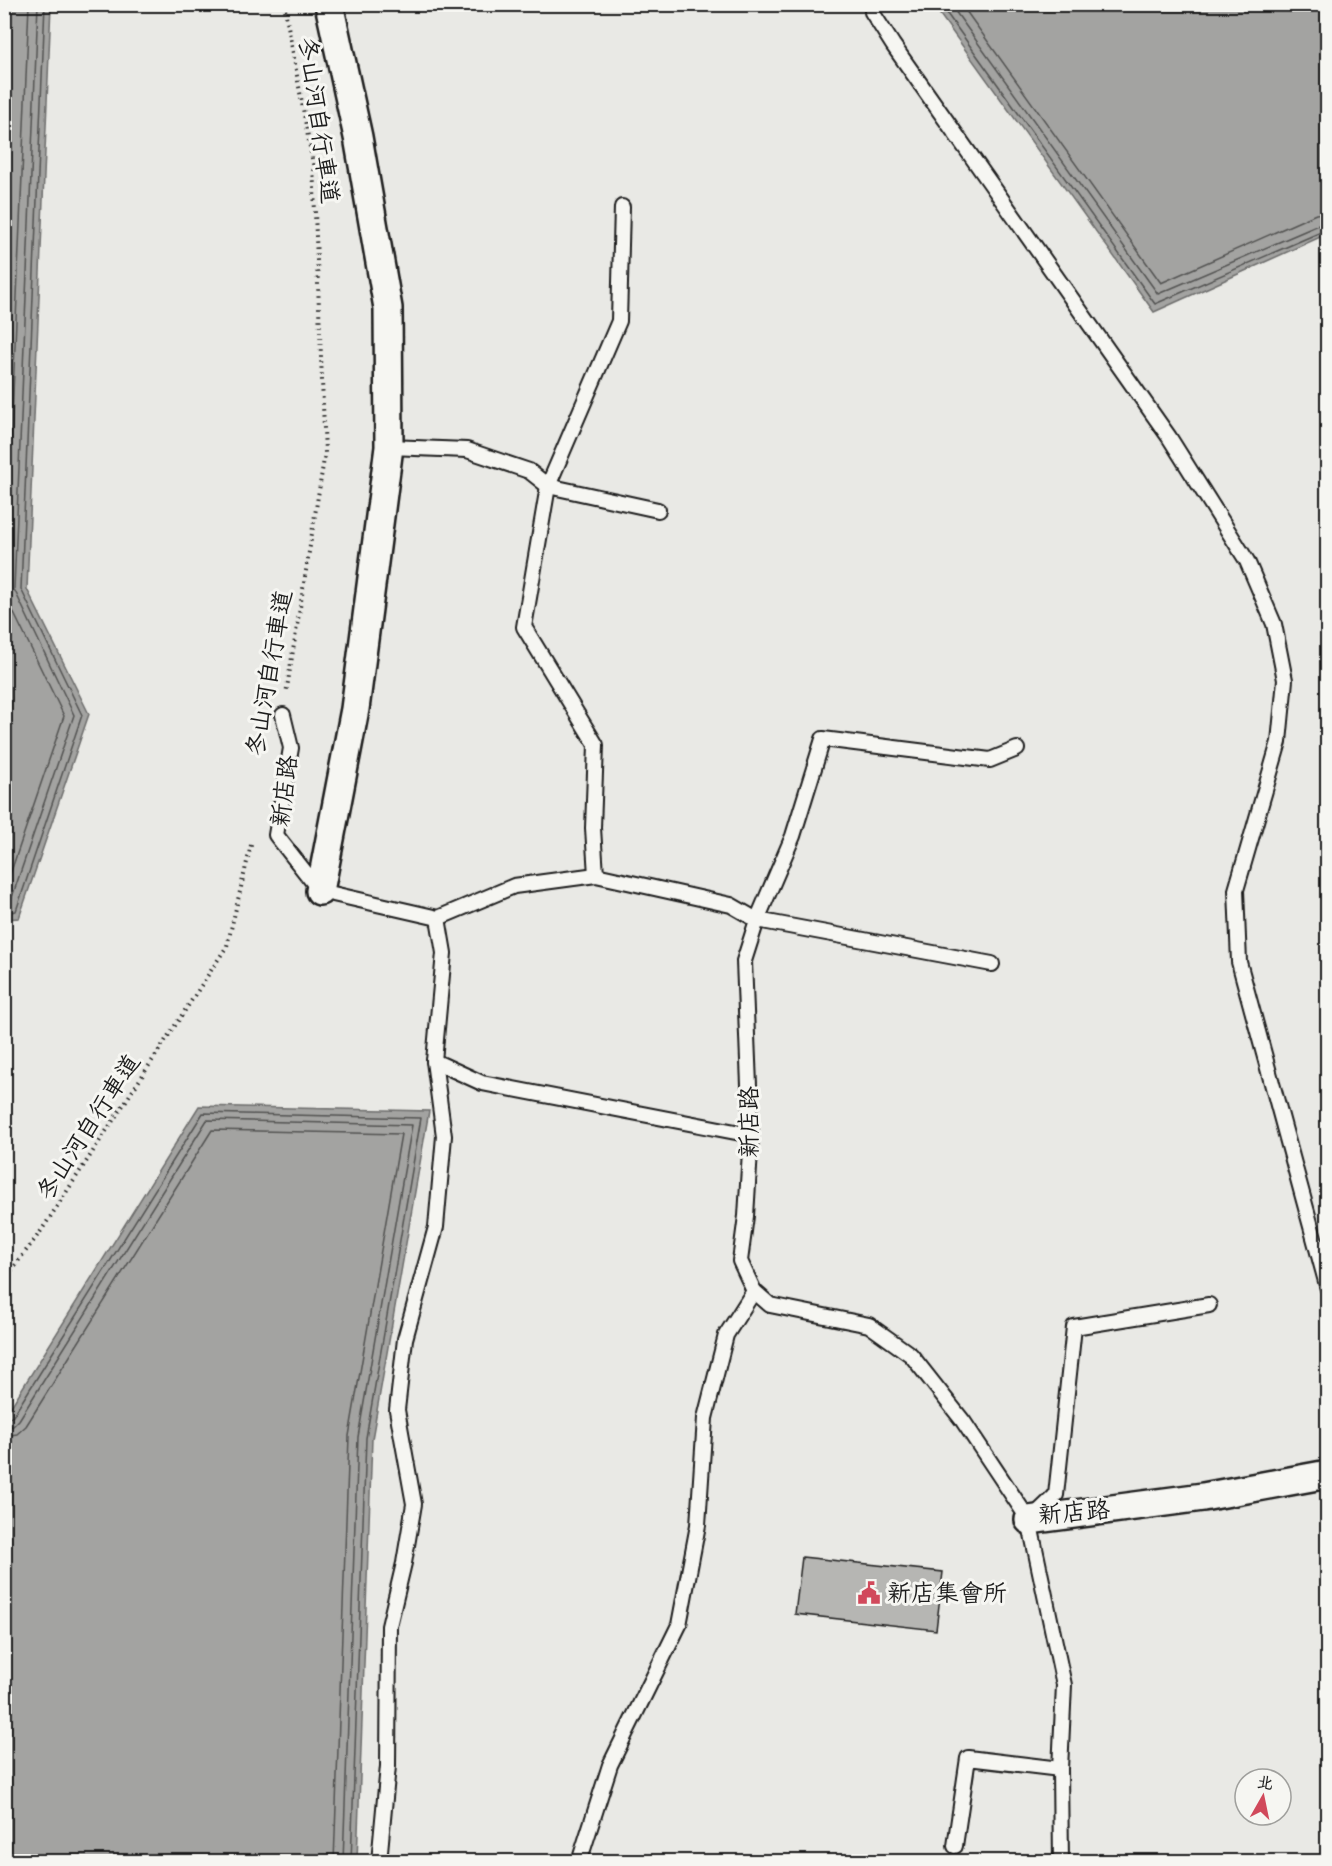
<svg xmlns="http://www.w3.org/2000/svg" width="1332" height="1866" font-family="Mynerve,'LXGW WenKai TC',sans-serif">
<rect width="100%" height="100%" fill="#e9e9e5"/>
<filter id="ink" filterUnits="userSpaceOnUse"><feTurbulence type="fractalNoise" baseFrequency=".0167" numOctaves="2"/><feDisplacementMap in="SourceGraphic" scale="12" xChannelSelector="R" yChannelSelector="G"/><feConvolveMatrix kernelMatrix="1 2 1 2 8 2 1 2 1" color-interpolation-filters="sRGB"/></filter>
<g filter="url(#ink)">
<g fill="#a3a3a1" stroke="#6d6d6c" stroke-width="1.5">
<polygon points="4,5 51,5 27,589 89,714 19,918 5,919"/>
<polygon points="933,5 1327,5 1327,234 1154,312"/>
<polygon points="199,1106 429,1111 372,1439 357,1861 5,1861 5,1416"/>
</g>
<g fill="none" stroke-linecap="round" stroke-linejoin="round">
<g stroke="#525251" stroke-width="1.5">
<polyline points="940,4 1155,304 1328,229"/>
<polyline points="950,4 1158,294 1328,221"/>
<polyline points="961,4 1161,283 1316,214 1328,212"/>
<polyline points="4,892 64,716 7,599 5,589 29,4"/>
<polyline points="4,906 10,903 74,715 14,589 38,4"/>
<polyline points="4,913 16,911 82,715 21,589 45,4"/>
<polyline points="4,1420 13,1416 203,1113 421,1118 366,1438 351,1862"/>
<polyline points="4,1427 13,1426 19,1420 207,1120 412,1125 358,1437 343,1862"/>
<polyline points="4,1436 17,1434 26,1426 212,1130 401,1134 349,1436 334,1862"/>
</g>
</g>
<polygon fill="#b6b6b3" stroke="#1c1c1c" stroke-width="1.5" points="802,1557 943,1572 936,1630 795,1614"/>
<g fill="none" stroke-linecap="round" stroke-linejoin="round">
<g stroke="#1c1c1c" stroke-width="18">
<g id="service">
<polyline points="872,4 872,12 893,45 1169,437 1247,561 1274,624 1285,680 1279,742 1236,890 1239,962 1328,1289"/>
<polyline points="389,447 467,450 529,471 548,486 658,510"/>
<polyline points="283,715 291,748 276,835 320,891 438,918 514,886 596,875 731,905 757,920 744,961 751,1135 746,1216 740,1261 754,1291 770,1305 869,1325 911,1355 963,1421 1029,1520 1064,1685 1060,1769 1061,1862"/>
<polyline points="596,875 593,828 596,745 524,627 548,486 619,321 622,207"/>
<polyline points="992,964 757,920 793,836 823,739 990,760 1017,749"/>
<polyline points="434,1061 482,1083 751,1135"/>
<polyline points="1033,1517 1056,1495 1074,1327 1209,1305"/>
<polyline points="955,1846 968,1758 1060,1769"/>
<polyline points="379,1862 388,1766 389,1626 404,1563 414,1504 397,1410 405,1339 436,1227 444,1136 434,1061 444,953 438,918"/>
<polyline points="579,1862 610,1765 679,1625 698,1525 705,1418 726,1335 754,1291"/>
</g>
</g>
<g stroke="#1c1c1c" stroke-width="32">
<g id="minor">
<polyline points="320,891 355,709 389,447 388,308 358,137 329,4"/>
<polyline points="1029,1520 1203,1497 1328,1474"/>
</g>
</g>
<g stroke="#1c1c1c" stroke-width="4" stroke-dasharray="1.5 4.5" stroke-linecap="butt">
<polyline points="284,4 313,164 325,453 286,694"/>
<polyline points="4,1280 41,1231 227,946 252,841"/>
</g>
<use href="#service" stroke="#f6f6f2" stroke-width="14"/>
<use href="#minor" stroke="#f6f6f2" stroke-width="27"/>
</g>
</g>
<defs>
<g id="civic-bare" transform="scale(1.8)"><path d="M-.6-6.5H3V-4.5H.6V-3L4-1V1h2V6H-6V1h2V-1L-.6-3ZM-1.2 2.5V6h2.4V2.5Z" fill="#d1495b" stroke="#f6f6f2" stroke-width="2.5" paint-order="stroke"/></g>
</defs>
<g fill-rule="evenodd">
<use href="#civic-bare" x="869" y="1593"/>
</g>
<g text-anchor="middle" stroke-width="6" stroke-linejoin="round" paint-order="stroke">
<g font-size="24" fill="#1c1c1c" stroke="#f6f6f2">
<text transform="translate(319 120) rotate(82)" y="8">冬山河自行車道</text>
<text transform="translate(269 673) rotate(-80)" y="8">冬山河自行車道</text>
<text transform="translate(284 791) rotate(-83)" y="8">新店路</text>
<text transform="translate(749 1122) rotate(-90)" y="8">新店路</text>
<text transform="translate(88 1127) rotate(-57)" y="8">冬山河自行車道</text>
<text transform="translate(1074 1512) rotate(-5)" y="8">新店路</text>
</g>
<g font-size="24" fill="#1c1c1c" stroke="#f6f6f2" text-anchor="start">
<text x="887" y="1601">新店集會所</text>
</g>
</g>
<rect width="1332" height="1866" fill="none" stroke="#f6f6f2" stroke-width="24"/>
<rect x="12" y="12" width="1308" height="1842" fill="none" stroke="#1c1c1c" stroke-width="2" filter="url(#ink)"/>
<g transform="translate(1263 1797) rotate(9)"><circle r="28" fill="#f6f6f2" stroke="#9f9f9c" stroke-width="1.5"/>
<path d="M0-4.5L10 22L0 15L-10 22Z" fill="#d1495b"/>
<text y="-9" font-size="16" font-weight="bold" text-anchor="middle" fill="#1c1c1c">北</text>
</g>
</svg>
